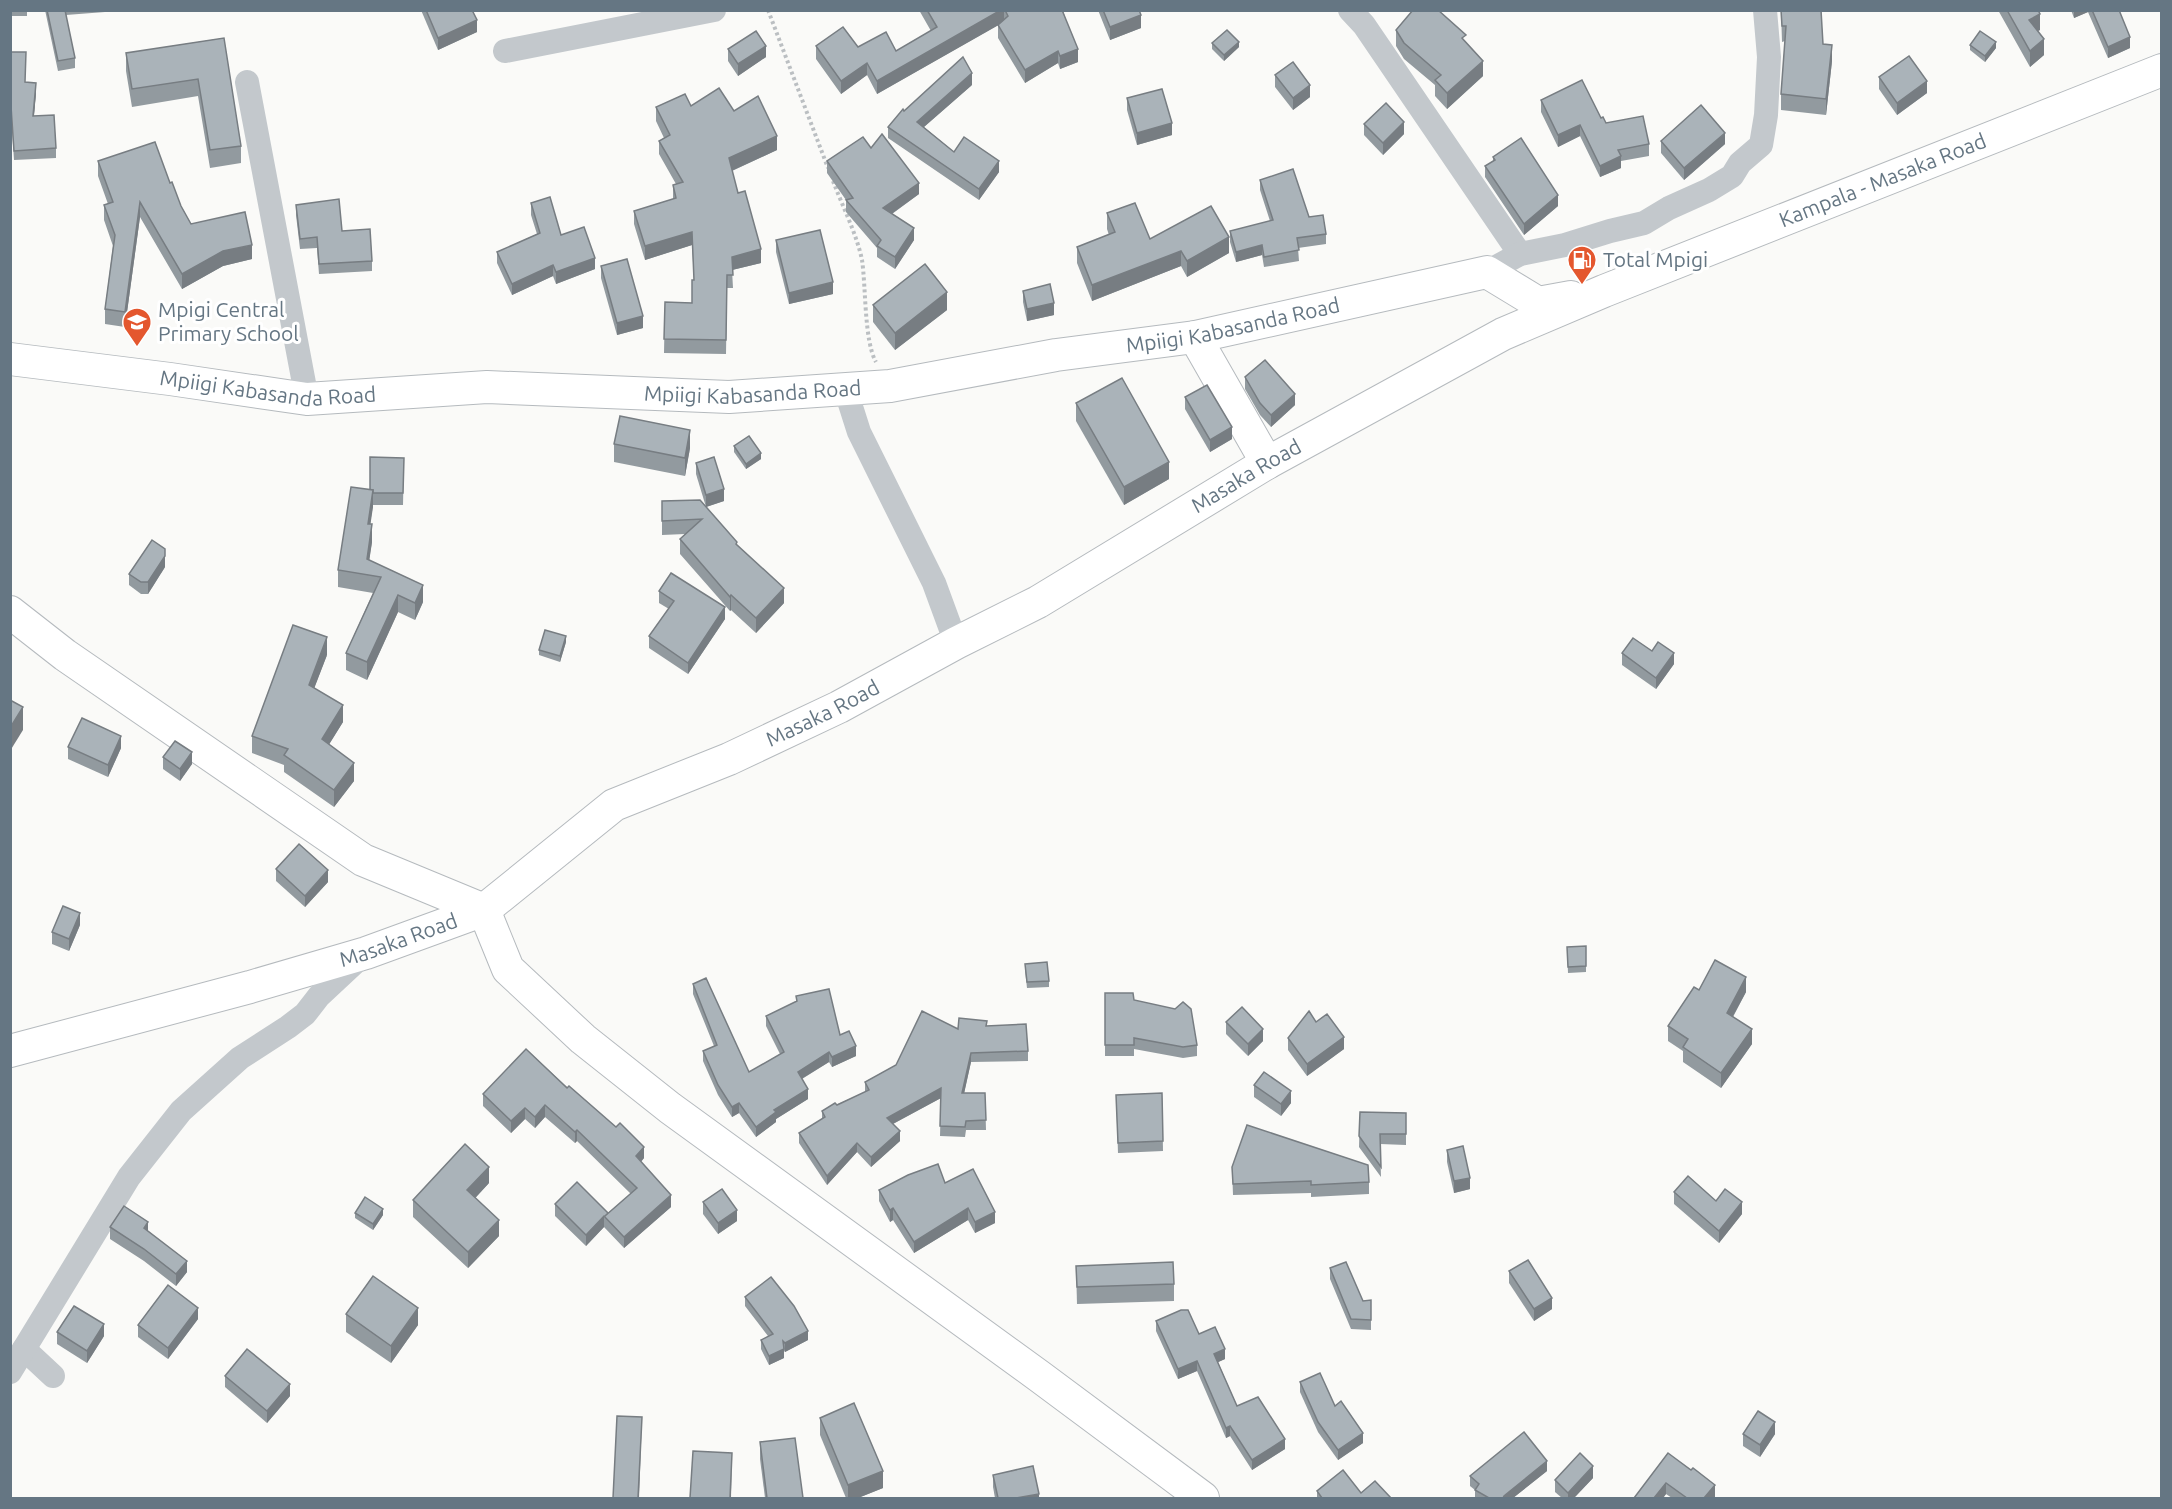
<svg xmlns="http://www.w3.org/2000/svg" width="2172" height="1509" font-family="Ubuntu,sans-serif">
<rect width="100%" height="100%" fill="#fafaf8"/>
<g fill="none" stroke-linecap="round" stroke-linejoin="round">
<g stroke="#b5babe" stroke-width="34">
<g id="major">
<polyline points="1195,337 1267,463"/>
<path id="s1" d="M10,359L170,379L307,399L487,387L729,397L890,386L1056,355L1195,337L1487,272L1538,303L1571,297"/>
<polyline points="10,612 65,655 363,860 484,910 508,969 583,1039 670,1108 1039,1376 1203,1498"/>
<path id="s2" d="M10,1051L250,987L366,953L484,910L614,805L729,759L839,707L956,643L1038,602L1267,463L1503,334L1604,291L2162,70"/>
</g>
</g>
<g stroke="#bbbfc2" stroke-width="4" stroke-dasharray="3 3" stroke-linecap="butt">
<polyline points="768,10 828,168"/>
<path d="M833,181C842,205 857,235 862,260C866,286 864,341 876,362"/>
</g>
<g stroke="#c3c8cc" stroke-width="24">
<polyline points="1350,10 1364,25 1520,254"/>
<polyline points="505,51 714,10"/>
<polyline points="247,82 307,399"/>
<polyline points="1487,272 1520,254 1565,245 1610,231 1644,223 1669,208 1709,190 1732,176 1740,163 1761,145 1766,115 1769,57 1765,10"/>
<polyline points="845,388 859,432 934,583 956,643"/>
<polyline points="24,1349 53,1376"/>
<polyline points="10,1372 129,1177 181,1111 240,1058 288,1027 305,1014 319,996 363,955"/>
</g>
<use href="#major" stroke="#fff" stroke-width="32"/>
</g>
<g fill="#929a9f">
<rect x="10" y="10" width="17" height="6"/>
<polygon points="45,10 118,10 118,11 66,15 75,58 75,68 58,71"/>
<polygon points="421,10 472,10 477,32 438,50"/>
<polygon points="919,10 1063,10 1078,62 1060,69 1058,63 1025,83 998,38 998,25 877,94 867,75 841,94 816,59 816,46 858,47 896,51 931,31"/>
<polygon points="1098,10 1139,10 1141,28 1110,40"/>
<polygon points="1781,10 1821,10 1823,44 1832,61 1826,115 1781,110 1781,94 1785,41 1782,42"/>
<polygon points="1998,10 2038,10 2040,30 2037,31 2044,55 2030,67"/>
<polygon points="2071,10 2119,10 2130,48 2108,58 2088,12 2074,18"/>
<polygon points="1396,30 1466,42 1483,76 1447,109 1435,96 1435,85 1404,59 1396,46"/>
<polygon points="224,38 241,146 241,163 210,168 198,96 132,107 126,71 126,53"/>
<polygon points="1212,43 1239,47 1224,61 1212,49"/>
<polygon points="1970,45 1996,48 1985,62 1970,50"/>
<polygon points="728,49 766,57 738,76 728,61"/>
<polygon points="10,52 25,82 36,93 34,116 56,148 56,158 14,160 11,116 10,116"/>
<polygon points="1275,75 1310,97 1293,110 1275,87"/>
<polygon points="1879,77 1927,93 1897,115 1879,89"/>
<polygon points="972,85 924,127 954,152 999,172 979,200 888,138 888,127 904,111"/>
<polygon points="1127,98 1172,135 1137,145 1127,110"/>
<polygon points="1541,100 1601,118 1606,123 1649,144 1649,156 1621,161 1621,168 1600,177 1580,136 1558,147 1541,112"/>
<polygon points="691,106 734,111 777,150 732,171 738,193 761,263 732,270 733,288 727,288 726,354 664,353 665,302 692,303 694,280 692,245 645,260 634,224 634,211 673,199 673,185 676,184 659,154 659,141 664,138 656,121 656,107"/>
<polygon points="1364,124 1404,134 1383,155 1364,135"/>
<polygon points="1661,141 1725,144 1684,180 1661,153"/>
<polygon points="871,148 919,194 892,214 914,240 895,269 877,257 877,248 846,212 846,200 827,173 827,161"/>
<polygon points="1493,157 1558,206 1524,235 1485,177 1485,166 1493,161"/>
<polygon points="98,161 170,183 181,206 191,224 252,259 223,266 182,289 140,217 125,327 105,324 105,309 113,246 104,220 104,205 108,204 98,176"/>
<polygon points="1260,180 1309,217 1326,234 1326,244 1298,248 1299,261 1264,267 1262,255 1236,262 1230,242 1230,231 1270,221 1260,190"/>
<polygon points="531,203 595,269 556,284 553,276 512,295 497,263 497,252 537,234 531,215"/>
<polygon points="296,205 342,231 372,261 372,271 319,274 317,248 300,249 296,215"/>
<polygon points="1107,213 1150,239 1229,253 1187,277 1181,266 1092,301 1077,263 1077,247 1109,235 1107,229"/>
<polygon points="776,240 833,294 789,304 776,252"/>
<polygon points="601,266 643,328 617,335 601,278"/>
<polygon points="1023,291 1054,315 1027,321 1023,302"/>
<polygon points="873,305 947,310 895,350 873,322"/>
<polygon points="1245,377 1295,405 1271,427 1260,415 1245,389"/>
<polygon points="1185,397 1232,439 1210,452 1185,409"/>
<polygon points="1076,403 1169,479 1124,505 1076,421"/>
<polygon points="614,444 690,448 685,476 614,462"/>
<polygon points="734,446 761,459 746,469 734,452"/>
<polygon points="404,458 403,505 373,505 370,524 372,542 369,560 423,602 415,620 398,612 367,680 346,670 346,653 373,593 338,587 338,570 370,490"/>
<polygon points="696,463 724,501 706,507 696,474"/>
<polygon points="700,500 784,603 756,633 731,610 730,611 680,554 680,539 685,534 662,535 662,501"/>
<polygon points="165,567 148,594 141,594 129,585 129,574"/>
<polygon points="659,591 725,619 688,674 649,648 649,636 669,609 659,603"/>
<polygon points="566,642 560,662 539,655 539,650"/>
<polygon points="1652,651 1674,664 1656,689 1622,665 1622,653"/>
<polygon points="327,655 314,688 343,722 329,744 354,781 334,807 284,772 284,765 252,753 252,736"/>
<polygon points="68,747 121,748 108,777 68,759"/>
<polygon points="163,757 192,764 180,781 163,769"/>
<polygon points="276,869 328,882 305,907 276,881"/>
<polygon points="80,925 69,951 52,944 52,932"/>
<polygon points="1586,946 1586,972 1568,973 1567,947"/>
<polygon points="1025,970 1049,981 1049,987 1027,988"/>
<polygon points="693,984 749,1072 780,1054 766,1026 766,1016 796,1002 796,996 840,1035 856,1056 832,1067 829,1062 802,1079 808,1099 776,1119 776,1122 756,1137 739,1113 732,1117 718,1095 703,1061 703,1051 714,1046 693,994"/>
<polygon points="1699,990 1746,992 1733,1017 1752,1044 1721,1088 1683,1062 1683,1051 1668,1041 1668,1026"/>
<polygon points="1105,993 1134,1000 1197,1045 1197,1056 1183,1058 1134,1049 1134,1056 1105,1056"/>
<polygon points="1226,1022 1263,1041 1248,1056 1226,1034"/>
<polygon points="1316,1022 1344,1049 1307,1076 1288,1050 1288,1038"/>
<polygon points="987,1026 1028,1051 1028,1061 971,1062 964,1093 985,1093 986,1130 966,1130 965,1137 940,1136 941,1098 893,1124 900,1141 871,1167 857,1152 827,1185 799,1143 799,1133 822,1119 822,1111 865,1092 865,1082 896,1065 958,1029"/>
<polygon points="526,1049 644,1158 641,1162 671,1207 624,1248 604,1227 586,1246 555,1216 555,1204 608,1213 631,1194 577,1141 575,1143 545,1117 535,1128 525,1119 511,1133 483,1106 483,1094"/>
<polygon points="1254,1085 1291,1103 1281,1116 1254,1097"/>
<polygon points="1162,1093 1163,1151 1118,1153 1116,1095"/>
<polygon points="1360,1112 1406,1113 1406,1145 1380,1144 1381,1177 1359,1147"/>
<polygon points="1447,1150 1470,1189 1454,1193 1447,1162"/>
<polygon points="1232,1167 1369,1182 1369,1194 1311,1197 1311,1193 1233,1195"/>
<polygon points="489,1183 475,1198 499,1236 468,1268 413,1217 413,1200"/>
<polygon points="945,1183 995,1223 975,1233 968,1220 914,1253 893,1220 890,1222 879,1201 879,1190"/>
<polygon points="1674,1192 1716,1201 1742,1214 1719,1243 1674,1204"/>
<polygon points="703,1202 737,1221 718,1234 703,1214"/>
<polygon points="355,1213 383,1215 373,1230 355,1218"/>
<polygon points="110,1227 148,1231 187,1272 176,1286 144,1261 110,1239"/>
<polygon points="1076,1266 1174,1284 1174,1301 1077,1304"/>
<polygon points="1330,1268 1363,1301 1371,1300 1371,1330 1351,1329 1330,1279"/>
<polygon points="1509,1271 1552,1309 1534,1321 1509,1283"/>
<polygon points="745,1297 808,1340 785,1352 784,1351 784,1358 769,1365 761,1349 761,1340 768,1336 745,1306"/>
<polygon points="346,1314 418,1325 391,1363 346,1332"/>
<polygon points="198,1319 168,1359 138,1337 138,1325"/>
<polygon points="1156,1321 1199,1334 1225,1359 1218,1362 1237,1406 1285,1449 1252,1470 1230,1436 1226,1438 1197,1371 1178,1379 1156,1331"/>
<polygon points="57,1332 104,1336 87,1363 57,1344"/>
<polygon points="225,1376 290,1396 267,1423 225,1387"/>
<polygon points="1300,1382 1335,1406 1363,1443 1338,1460 1318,1432 1300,1392"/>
<polygon points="820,1418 883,1488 858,1498 846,1498 820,1435"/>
<polygon points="1743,1434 1775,1434 1760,1457 1743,1446"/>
<polygon points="760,1442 803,1498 765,1498 760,1459"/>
<polygon points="1668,1453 1715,1497 1713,1498 1672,1498 1666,1494 1663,1498 1634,1498"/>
<polygon points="1547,1471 1513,1498 1475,1498 1475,1490 1470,1486 1470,1476"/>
<polygon points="993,1475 1039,1498 995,1498 993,1487"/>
<polygon points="1593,1478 1574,1498 1562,1498 1555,1492 1555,1480"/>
<polygon points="1317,1491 1361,1493 1391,1498 1317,1498"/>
</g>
<g fill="#777d82">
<polygon points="1001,10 1004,10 1004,22 877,94 877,81"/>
<polygon points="2074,10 2088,10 2088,12 2074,18"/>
<polygon points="2040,14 2040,30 2029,36 2029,20"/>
<polygon points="1141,15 1141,28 1110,40 1110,27"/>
<polygon points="477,20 477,32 438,50 438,38"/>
<polygon points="2130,37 2130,48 2108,58 2108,47"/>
<polygon points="2044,39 2044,55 2030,67 2030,51"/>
<polygon points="1239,42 1239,47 1224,61 1224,55"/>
<polygon points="1996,42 1996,48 1985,62 1985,56"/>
<polygon points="1832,45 1832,61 1826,115 1826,99"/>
<polygon points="766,46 766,57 738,76 738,64"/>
<polygon points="1078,49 1078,62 1060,69 1060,56"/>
<polygon points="1058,51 1058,63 1025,83 1025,70"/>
<polygon points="1483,61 1483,76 1447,109 1447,93"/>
<polygon points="867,63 867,75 841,94 841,81"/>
<polygon points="972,73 972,85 917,133 917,122"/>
<polygon points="1927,81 1927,93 1897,115 1897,103"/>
<polygon points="36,83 36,93 33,126 33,116"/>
<polygon points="1310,85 1310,97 1293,110 1293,98"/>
<polygon points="1404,122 1404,134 1383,155 1383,143"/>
<polygon points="1172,123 1172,135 1137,145 1137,133"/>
<polygon points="1580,125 1580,136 1558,147 1558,135"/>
<polygon points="1725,133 1725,144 1684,180 1684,168"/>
<polygon points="777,136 777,150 729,172 729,158"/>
<polygon points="1621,156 1621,168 1600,177 1600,166"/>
<polygon points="999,161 999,172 979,200 979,189"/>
<polygon points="919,183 919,194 883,220 883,208"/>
<polygon points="1558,195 1558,206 1524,235 1524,224"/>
<polygon points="140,202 140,217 125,327 125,312"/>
<polygon points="914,228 914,240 895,269 895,257"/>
<polygon points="692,232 692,245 645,260 645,246"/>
<polygon points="1229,237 1229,253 1187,277 1187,261"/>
<polygon points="252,245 252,259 223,266 182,289 182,274 223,251"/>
<polygon points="1262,245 1262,255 1236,262 1236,252"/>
<polygon points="761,249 761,263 732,270 732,257"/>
<polygon points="1181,251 1181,266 1092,301 1092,285"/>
<polygon points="595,258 595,269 556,284 556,272"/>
<polygon points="553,265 553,276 512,295 512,284"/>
<polygon points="833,282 833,294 789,304 789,293"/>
<polygon points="947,292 947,310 895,350 895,333"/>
<polygon points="1054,303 1054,315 1027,321 1027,309"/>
<polygon points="643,316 643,328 617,335 617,323"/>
<polygon points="1295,394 1295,405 1271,427 1271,415"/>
<polygon points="1232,427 1232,439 1210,452 1210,440"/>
<polygon points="690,430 690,448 685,476 685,458"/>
<polygon points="761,453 761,459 746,469 746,464"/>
<polygon points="1169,462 1169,479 1124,505 1124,487"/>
<polygon points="724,489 724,501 706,507 706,495"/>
<polygon points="373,490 373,507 368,541 368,524"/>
<polygon points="372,524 372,542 367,576 367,559"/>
<polygon points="165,556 165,567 148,594 148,582"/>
<polygon points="423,585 423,602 415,620 415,603"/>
<polygon points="784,588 784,603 756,633 756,618"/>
<polygon points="398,595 398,612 367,680 367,662"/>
<polygon points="731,595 731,610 730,611 730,597"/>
<polygon points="725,607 725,619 688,674 688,663"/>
<polygon points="566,636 566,642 560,662 560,656"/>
<polygon points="327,637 327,655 309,702 309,685"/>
<polygon points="1674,653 1674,664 1656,689 1656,678"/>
<polygon points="343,705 343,722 322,756 322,739"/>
<polygon points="23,707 23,730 10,751 10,728"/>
<polygon points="121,736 121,748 108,777 108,765"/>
<polygon points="192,752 192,764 180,781 180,769"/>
<polygon points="354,763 354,781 334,807 334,790"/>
<polygon points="328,870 328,882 305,907 305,896"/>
<polygon points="80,913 80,925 69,951 69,939"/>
<polygon points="1746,977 1746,992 1727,1027 1727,1013"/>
<polygon points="1263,1029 1263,1041 1248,1056 1248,1044"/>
<polygon points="1752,1029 1752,1044 1721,1088 1721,1073"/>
<polygon points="1344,1037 1344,1049 1307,1076 1307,1064"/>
<polygon points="856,1046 856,1056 832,1067 832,1057"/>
<polygon points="829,1052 829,1062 798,1081 798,1072"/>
<polygon points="971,1053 971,1062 962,1103 962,1093"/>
<polygon points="941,1088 941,1098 887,1127 887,1118"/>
<polygon points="808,1089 808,1099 776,1119 776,1122 756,1137 756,1127 774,1110"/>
<polygon points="1291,1091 1291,1103 1281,1116 1281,1104"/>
<polygon points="739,1103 739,1113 732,1117 732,1107"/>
<polygon points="545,1105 545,1117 535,1128 535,1117"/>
<polygon points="525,1108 525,1119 511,1133 511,1121"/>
<polygon points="577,1130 577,1141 575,1143 575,1132"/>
<polygon points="900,1131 900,1141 871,1167 871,1157"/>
<polygon points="857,1143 857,1152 827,1185 827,1176"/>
<polygon points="644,1147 644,1158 636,1167 636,1156"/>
<polygon points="489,1167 489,1183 467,1207 467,1190"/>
<polygon points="1470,1178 1470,1189 1454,1193 1454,1181"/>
<polygon points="671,1195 671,1207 624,1248 624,1237"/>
<polygon points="1742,1202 1742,1214 1719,1243 1719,1231"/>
<polygon points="893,1208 893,1220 890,1222 890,1210"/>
<polygon points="968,1208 968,1220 914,1253 914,1242"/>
<polygon points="383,1209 383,1215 373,1230 373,1224"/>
<polygon points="737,1210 737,1221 718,1234 718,1223"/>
<polygon points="995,1212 995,1223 975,1233 975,1222"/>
<polygon points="604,1216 604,1227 586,1246 586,1235"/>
<polygon points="499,1220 499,1236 468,1268 468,1252"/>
<polygon points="148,1222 148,1234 144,1228"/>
<polygon points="187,1261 187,1272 176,1286 176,1274"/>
<polygon points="1552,1298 1552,1309 1534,1321 1534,1309"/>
<polygon points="198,1308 198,1319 168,1359 168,1348"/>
<polygon points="418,1308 418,1325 391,1363 391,1346"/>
<polygon points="104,1324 104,1336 87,1363 87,1351"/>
<polygon points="808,1331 808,1340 785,1352 785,1343"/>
<polygon points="784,1349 784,1358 769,1365 769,1356"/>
<polygon points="1225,1349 1225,1359 1214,1364 1214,1354"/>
<polygon points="1197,1361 1197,1371 1178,1379 1178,1369"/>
<polygon points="290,1384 290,1396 267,1423 267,1411"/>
<polygon points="642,1417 639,1498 638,1498"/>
<polygon points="1775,1422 1775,1434 1760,1457 1760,1445"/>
<polygon points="1230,1426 1230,1436 1226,1438 1226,1428"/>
<polygon points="1363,1433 1363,1443 1338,1460 1338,1450"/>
<polygon points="1285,1439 1285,1449 1252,1470 1252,1460"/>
<polygon points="732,1453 731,1498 730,1498"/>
<polygon points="1547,1461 1547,1471 1513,1498 1503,1498 1504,1496"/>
<polygon points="1593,1466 1593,1478 1574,1498 1568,1498 1568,1493"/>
<polygon points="883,1471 883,1488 858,1498 848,1498 848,1485"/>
<polygon points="1666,1483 1666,1494 1663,1498 1654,1498"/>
<polygon points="1715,1485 1715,1497 1713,1498 1704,1498"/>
<polygon points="1039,1494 1039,1498 1016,1498"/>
</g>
<g fill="#aab3b9" stroke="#777d82" stroke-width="1.5">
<polygon points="47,10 65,10 75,58 58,61"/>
<polygon points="426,10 472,10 477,20 438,38"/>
<polygon points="927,10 1001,10 877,81 867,63 841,81 816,46 843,27 858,47 886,32 896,51 937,27"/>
<polygon points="1005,10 1062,10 1078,49 1060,56 1058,51 1025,70 998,25 1008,16"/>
<polygon points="1103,10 1139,10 1141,15 1110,27"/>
<polygon points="1413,10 1438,10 1466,35 1462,38 1483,61 1447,93 1435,80 1441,75 1404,43 1396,30"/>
<polygon points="1781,10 1821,10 1823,44 1832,45 1826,99 1781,94 1786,26 1782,26"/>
<polygon points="2007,10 2038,10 2040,14 2029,20 2044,39 2030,51"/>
<polygon points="2092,10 2119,10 2130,37 2108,47"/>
<polygon points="1227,30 1239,42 1224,55 1212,43"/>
<polygon points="756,31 766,46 738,64 728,49"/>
<polygon points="1980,31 1996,42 1985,56 1970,45"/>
<polygon points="224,38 241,146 210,150 198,79 132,89 126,53"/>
<polygon points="10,52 26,52 25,82 36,83 33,116 54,115 56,148 14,151 11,106 10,106"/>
<polygon points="1909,56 1927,81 1897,103 1879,77"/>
<polygon points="963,57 972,73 917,122 954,152 964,137 999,161 979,189 888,127 903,109 904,111"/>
<polygon points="1293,62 1310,85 1293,98 1275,75"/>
<polygon points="1582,80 1601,118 1603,117 1606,123 1643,116 1649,144 1618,150 1621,156 1600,166 1580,125 1558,135 1541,100"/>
<polygon points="719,88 734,111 758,96 777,136 729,158 738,193 745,191 761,249 732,257 733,275 727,275 726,340 664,339 665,302 692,303 692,280 694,280 692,232 645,246 634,211 676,198 673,185 683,182 659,141 670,135 656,107 685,94 691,106"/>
<polygon points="1162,89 1172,123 1137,133 1127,98"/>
<polygon points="1386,103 1404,122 1383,143 1364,124"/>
<polygon points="1701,105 1725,133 1684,168 1661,141"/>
<polygon points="882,134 919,183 883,208 914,228 895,257 877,246 881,240 846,200 853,198 827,161 863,137 871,148"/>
<polygon points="1521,138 1558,195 1524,224 1485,166 1495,160 1493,157"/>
<polygon points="155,142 170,183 172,182 181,206 191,224 245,212 252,245 223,251 182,274 140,202 125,312 105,309 115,235 104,205 113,202 98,161"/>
<polygon points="1293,169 1309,217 1323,215 1326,234 1297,238 1299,250 1264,257 1262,245 1236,252 1230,231 1273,220 1260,180"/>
<polygon points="550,197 561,235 584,227 595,258 556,272 553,265 512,284 497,252 540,233 531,203"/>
<polygon points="339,199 342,231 370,229 372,261 319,264 317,237 300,239 296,205"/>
<polygon points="1135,203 1150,239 1211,206 1229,237 1187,261 1181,251 1092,285 1077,247 1115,232 1107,213"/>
<polygon points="820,230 833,282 789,293 776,240"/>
<polygon points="627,259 643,316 617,323 601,266"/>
<polygon points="925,264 947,292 895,333 873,305"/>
<polygon points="1050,284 1054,303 1027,309 1023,291"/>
<polygon points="1265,360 1295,394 1271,415 1260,403 1245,377"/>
<polygon points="1122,378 1169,462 1124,487 1076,403"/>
<polygon points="1207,385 1232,427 1210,440 1185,397"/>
<polygon points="620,416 690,430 685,458 614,444"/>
<polygon points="749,436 761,453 746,464 734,446"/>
<polygon points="370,457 404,458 403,493 373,493 373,490 370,490"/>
<polygon points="714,457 724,489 706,495 696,463"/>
<polygon points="351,487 373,490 368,524 372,524 367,559 423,585 415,603 398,595 367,662 346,653 381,577 338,570"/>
<polygon points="700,500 737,542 736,544 784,588 756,618 731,595 730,597 680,539 702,519 662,521 662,501"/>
<polygon points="152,540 165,549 165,556 148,582 141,582 129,574"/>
<polygon points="671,573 725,607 688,663 649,636 674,601 659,591"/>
<polygon points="293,625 327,637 309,685 343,705 322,739 354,763 334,790 284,755 288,749 252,736"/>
<polygon points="545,630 566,636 560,656 539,650"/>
<polygon points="1633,638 1652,651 1658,642 1674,653 1656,678 1622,653"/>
<polygon points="10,700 23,707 10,728"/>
<polygon points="82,718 121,736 108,765 68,747"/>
<polygon points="175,741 192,752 180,769 163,757"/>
<polygon points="299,844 328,870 305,896 276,869"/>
<polygon points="63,906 80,913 69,939 52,932"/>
<polygon points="1586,946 1586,966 1568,967 1567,947"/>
<polygon points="1715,960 1746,977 1727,1013 1752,1029 1721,1073 1683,1047 1688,1039 1668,1026 1694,987 1699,990"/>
<polygon points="1047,962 1049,981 1027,982 1025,964"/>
<polygon points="706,978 749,1072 784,1052 766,1016 797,1001 796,996 829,989 840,1035 849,1031 856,1046 832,1057 829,1052 798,1072 808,1089 774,1110 776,1112 756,1127 739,1103 732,1107 718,1085 703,1051 717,1045 693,984"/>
<polygon points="1105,993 1133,993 1134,1000 1175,1009 1183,1002 1191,1009 1197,1045 1183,1047 1134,1038 1134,1045 1105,1045"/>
<polygon points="1242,1007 1263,1029 1248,1044 1226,1022"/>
<polygon points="922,1011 958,1029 959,1018 987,1021 986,1026 1026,1024 1028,1051 971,1053 962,1093 985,1093 986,1120 966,1121 965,1127 940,1126 941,1088 887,1118 900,1131 871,1157 857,1143 827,1176 799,1133 825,1117 822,1111 835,1103 837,1105 869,1090 865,1082 896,1065"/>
<polygon points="1309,1011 1316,1022 1327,1014 1344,1037 1307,1064 1288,1038"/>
<polygon points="526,1049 567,1088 569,1086 616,1127 620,1123 644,1147 636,1156 671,1195 624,1237 604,1216 586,1235 555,1204 577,1182 608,1213 605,1216 637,1188 577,1130 575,1132 545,1105 535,1117 525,1108 511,1121 483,1094"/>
<polygon points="1264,1072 1291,1091 1281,1104 1254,1085"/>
<polygon points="1162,1093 1163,1141 1118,1143 1116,1095"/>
<polygon points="1360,1112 1406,1113 1406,1134 1380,1134 1381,1167 1359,1136"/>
<polygon points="1247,1125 1368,1165 1369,1182 1311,1185 1311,1181 1233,1184 1232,1167"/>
<polygon points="465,1144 489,1167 467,1190 499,1220 468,1252 413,1200"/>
<polygon points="1463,1146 1470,1178 1454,1181 1447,1150"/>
<polygon points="938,1164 945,1183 973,1169 995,1212 975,1222 968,1208 914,1242 893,1208 890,1210 879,1190 908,1175"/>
<polygon points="1688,1176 1716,1201 1725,1189 1742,1202 1719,1231 1674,1192"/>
<polygon points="722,1189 737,1210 718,1223 703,1202"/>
<polygon points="365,1197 383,1209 373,1224 355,1213"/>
<polygon points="124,1206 148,1222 144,1228 187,1261 176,1274 144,1249 110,1227"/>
<polygon points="1528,1260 1552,1298 1534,1309 1509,1271"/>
<polygon points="1173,1262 1174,1284 1077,1287 1076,1266"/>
<polygon points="1346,1262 1363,1301 1371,1300 1371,1320 1351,1319 1330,1268"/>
<polygon points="373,1276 418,1308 391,1346 346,1314"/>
<polygon points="771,1277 794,1306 808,1331 785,1343 783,1341 784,1349 769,1356 761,1340 773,1334 745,1297"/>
<polygon points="168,1285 198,1308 168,1348 138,1325"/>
<polygon points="74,1306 104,1324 87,1351 57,1332"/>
<polygon points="1181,1310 1188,1310 1199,1334 1215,1327 1225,1349 1214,1354 1237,1406 1258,1397 1285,1439 1252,1460 1230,1426 1226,1428 1197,1361 1178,1369 1156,1321"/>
<polygon points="247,1349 290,1384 267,1411 225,1376"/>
<polygon points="1320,1373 1335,1406 1341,1401 1363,1433 1338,1450 1318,1422 1300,1382"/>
<polygon points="854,1403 883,1471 848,1485 820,1418"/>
<polygon points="1758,1411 1775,1422 1760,1445 1743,1434"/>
<polygon points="617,1416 642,1417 638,1498 613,1498"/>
<polygon points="1524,1432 1547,1461 1504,1496 1503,1498 1489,1498 1475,1490 1479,1484 1470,1476"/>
<polygon points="795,1438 803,1498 767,1498 760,1442"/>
<polygon points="693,1451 732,1453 730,1498 690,1498"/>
<polygon points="1580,1453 1593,1466 1568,1493 1555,1480"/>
<polygon points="1668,1453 1691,1470 1693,1468 1715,1485 1704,1498 1687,1498 1666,1483 1654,1498 1634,1498"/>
<polygon points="1033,1466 1039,1494 1016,1498 998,1498 993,1475"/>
<polygon points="1343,1470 1361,1493 1375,1481 1391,1498 1322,1498 1317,1491"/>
</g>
<defs>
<g id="fuel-pin" transform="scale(1.5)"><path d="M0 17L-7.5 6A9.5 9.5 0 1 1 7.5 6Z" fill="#e4572e" stroke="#fff"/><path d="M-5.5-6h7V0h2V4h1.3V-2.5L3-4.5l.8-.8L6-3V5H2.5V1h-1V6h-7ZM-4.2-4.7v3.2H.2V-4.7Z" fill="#fff"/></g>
<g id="school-pin" transform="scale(1.5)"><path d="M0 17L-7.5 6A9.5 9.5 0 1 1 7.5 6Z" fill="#e4572e" stroke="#fff"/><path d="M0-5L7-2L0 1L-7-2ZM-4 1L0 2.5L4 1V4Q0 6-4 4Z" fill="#fff"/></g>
</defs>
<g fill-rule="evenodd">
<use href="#fuel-pin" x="1582" y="260"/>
<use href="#school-pin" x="137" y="322"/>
</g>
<g text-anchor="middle" stroke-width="6" stroke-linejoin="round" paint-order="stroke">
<g font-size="21" fill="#657683" stroke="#fff">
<text dy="7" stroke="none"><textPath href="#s2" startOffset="2079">Kampala - Masaka Road</textPath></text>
<text dy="7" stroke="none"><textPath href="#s1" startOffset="1232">Mpiigi Kabasanda Road</textPath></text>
<text dy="7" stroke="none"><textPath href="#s1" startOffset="260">Mpiigi Kabasanda Road</textPath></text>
<text dy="7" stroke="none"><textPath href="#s1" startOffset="746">Mpiigi Kabasanda Road</textPath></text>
<text dy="7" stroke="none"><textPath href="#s2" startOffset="1376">Masaka Road</textPath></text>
<text dy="7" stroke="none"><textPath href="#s2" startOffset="890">Masaka Road</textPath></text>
<text dy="7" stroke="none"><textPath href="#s2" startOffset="404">Masaka Road</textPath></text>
</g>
<g font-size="21" fill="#657683" stroke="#fff" text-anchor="start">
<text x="1603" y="267">Total Mpigi</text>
<text x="158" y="317">Mpigi Central<tspan x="158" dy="24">Primary School</tspan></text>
</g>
</g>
<rect width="2172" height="1509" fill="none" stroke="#657683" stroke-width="24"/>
</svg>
